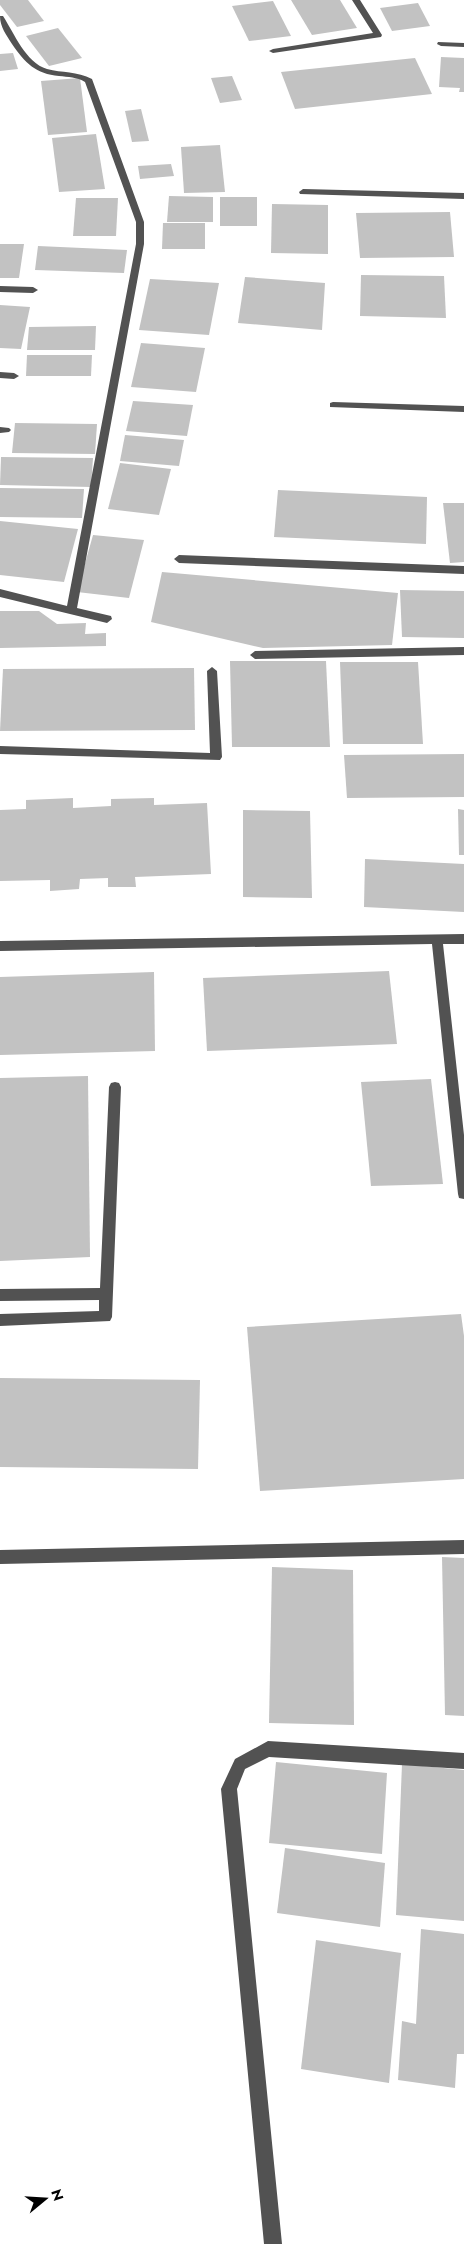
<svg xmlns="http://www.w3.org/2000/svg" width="464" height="2244" font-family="Jost,sans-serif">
<rect width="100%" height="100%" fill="#fff"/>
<g fill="#c2c2c2">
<polygon points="0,0 28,0 44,21 17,27 0,5"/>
<polygon points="291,0 340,0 357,28 312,35"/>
<polygon points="273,1 291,36 249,41 232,6"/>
<polygon points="418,3 430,26 392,31 380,8"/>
<polygon points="58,28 82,58 49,66 26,36"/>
<polygon points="13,53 18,69 0,71 0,54"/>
<polygon points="441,57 464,58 464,92 459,92 460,88 439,87"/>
<polygon points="415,58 432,94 295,109 281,72"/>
<polygon points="232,76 242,100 220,103 211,78"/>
<polygon points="80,78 87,132 48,135 41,81"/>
<polygon points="141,109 149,141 132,142 125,111"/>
<polygon points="96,134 105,189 59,192 52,138"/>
<polygon points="220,145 225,192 184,193 181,147"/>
<polygon points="171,164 174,176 140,179 138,166"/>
<polygon points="169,196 213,197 213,222 167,222"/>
<rect x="220" y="197" width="37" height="29"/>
<polygon points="76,198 118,198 116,236 73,236"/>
<polygon points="272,204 328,205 328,254 271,253"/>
<polygon points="450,212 454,257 360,258 356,213"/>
<polygon points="163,223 205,223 205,249 162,249"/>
<polygon points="0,244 24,244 19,278 0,278"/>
<polygon points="38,246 127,250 124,273 35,270"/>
<polygon points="361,275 444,276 446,318 360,316"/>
<polygon points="245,277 325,283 322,330 238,323"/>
<polygon points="150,279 219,283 209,335 139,330"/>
<polygon points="0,305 30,307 21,349 0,348"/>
<polygon points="96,326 95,350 27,350 29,327"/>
<polygon points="141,343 205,348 196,392 131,387"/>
<polygon points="27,355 92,355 91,376 26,376"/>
<polygon points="133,401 193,405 187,436 126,431"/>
<polygon points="15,423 97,424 95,454 12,453"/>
<polygon points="125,435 184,440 179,466 120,461"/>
<polygon points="1,457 93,458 91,487 0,485"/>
<polygon points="120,463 171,469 159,515 108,509"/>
<polygon points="0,488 84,489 82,518 0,517"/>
<polygon points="278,490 427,497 426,544 274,537"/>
<polygon points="443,503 464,503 464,562 450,563"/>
<polygon points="0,521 78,529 64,582 0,575"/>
<polygon points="93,535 144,540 129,598 77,592"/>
<polygon points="162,572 398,593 392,645 263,648 151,622"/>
<polygon points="400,590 464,591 464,638 402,637"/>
<polygon points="0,611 39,611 57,624 86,623 85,634 106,633 106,646 0,648"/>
<polygon points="230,661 326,661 330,747 232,747"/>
<polygon points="340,662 418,662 423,744 343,744"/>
<polygon points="194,668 195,730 0,731 3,669"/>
<polygon points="464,754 464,797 347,798 344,755"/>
<polygon points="73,798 73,808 111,806 111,799 154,798 154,805 207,803 211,874 135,877 136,887 108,887 108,878 80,879 79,889 50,891 50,880 0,881 0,810 26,809 26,800"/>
<polygon points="458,809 464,810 464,855 459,855"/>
<polygon points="243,810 310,811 312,898 243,897"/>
<polygon points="365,859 464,864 464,912 364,907"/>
<polygon points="389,971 397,1044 207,1051 203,978"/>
<polygon points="154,972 155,1051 0,1055 0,977"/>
<polygon points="88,1076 90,1257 0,1261 0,1078"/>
<polygon points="431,1079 443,1184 371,1186 361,1082"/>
<polygon points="461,1314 464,1336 464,1479 260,1491 247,1327"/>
<polygon points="0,1378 200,1380 198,1469 0,1467"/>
<polygon points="442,1557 464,1558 464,1716 445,1715"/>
<polygon points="272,1567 353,1570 354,1725 269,1723"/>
<polygon points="276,1762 387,1773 382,1854 269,1843"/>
<polygon points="402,1764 464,1770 464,1921 396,1915"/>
<polygon points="285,1848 385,1863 380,1927 277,1913"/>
<polygon points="421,1929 464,1934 464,2054 457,2054 455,2088 398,2080 402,2021 416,2024"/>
<polygon points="316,1940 401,1953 389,2083 301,2069"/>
</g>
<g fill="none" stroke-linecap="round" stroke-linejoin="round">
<g fill="#525252" fill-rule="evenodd">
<polygon points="352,0 360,0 382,35 381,37 273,53 269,51 273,49 373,33"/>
<path d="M0,16H3C14,33 26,63 47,69C62,73 77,71 92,79L144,222V244L77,608L111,616L112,619L107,623L0,597V589L67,606L136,244V222L85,82C77,77 68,77 59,76C36,74 25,63 12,44C6,34 0,27 0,16Z"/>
<polygon points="438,42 464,43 464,47 441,46 437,44"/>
<polygon points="303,189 464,193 464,199 300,194 299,192"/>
<polygon points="0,286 33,287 38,290 33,293 0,292"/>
<polygon points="0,372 14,373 19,376 14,379 0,378"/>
<polygon points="333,402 464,406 464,412 330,407 330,403"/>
<polygon points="0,427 9,428 11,430 9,432 0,433"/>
<polygon points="179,555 464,566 464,574 179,563 174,559"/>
<polygon points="464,647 464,655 255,659 250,655 255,651"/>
<polygon points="212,667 217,671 222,757 220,760 0,754 0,746 210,753 207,671"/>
<polygon points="464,934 464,944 443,944 464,1135 464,1199 459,1198 458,1194 432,944 0,951 0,941"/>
<polygon points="115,1082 119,1083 121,1087 112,1317 110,1321 0,1326 0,1314 99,1311 99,1300 0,1301 0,1289 100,1288 109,1087 111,1083"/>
<polygon points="464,1540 464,1554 0,1564 0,1550"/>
<polygon points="268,1741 464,1753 464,1769 269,1757 245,1769 237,1789 282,2244 264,2244 221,1789 235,1759"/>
</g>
</g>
<g transform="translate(45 2199) rotate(72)" stroke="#ffffff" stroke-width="4" paint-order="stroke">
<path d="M0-4L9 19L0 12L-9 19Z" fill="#000000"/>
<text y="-8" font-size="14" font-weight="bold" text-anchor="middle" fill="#000000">N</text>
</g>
</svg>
